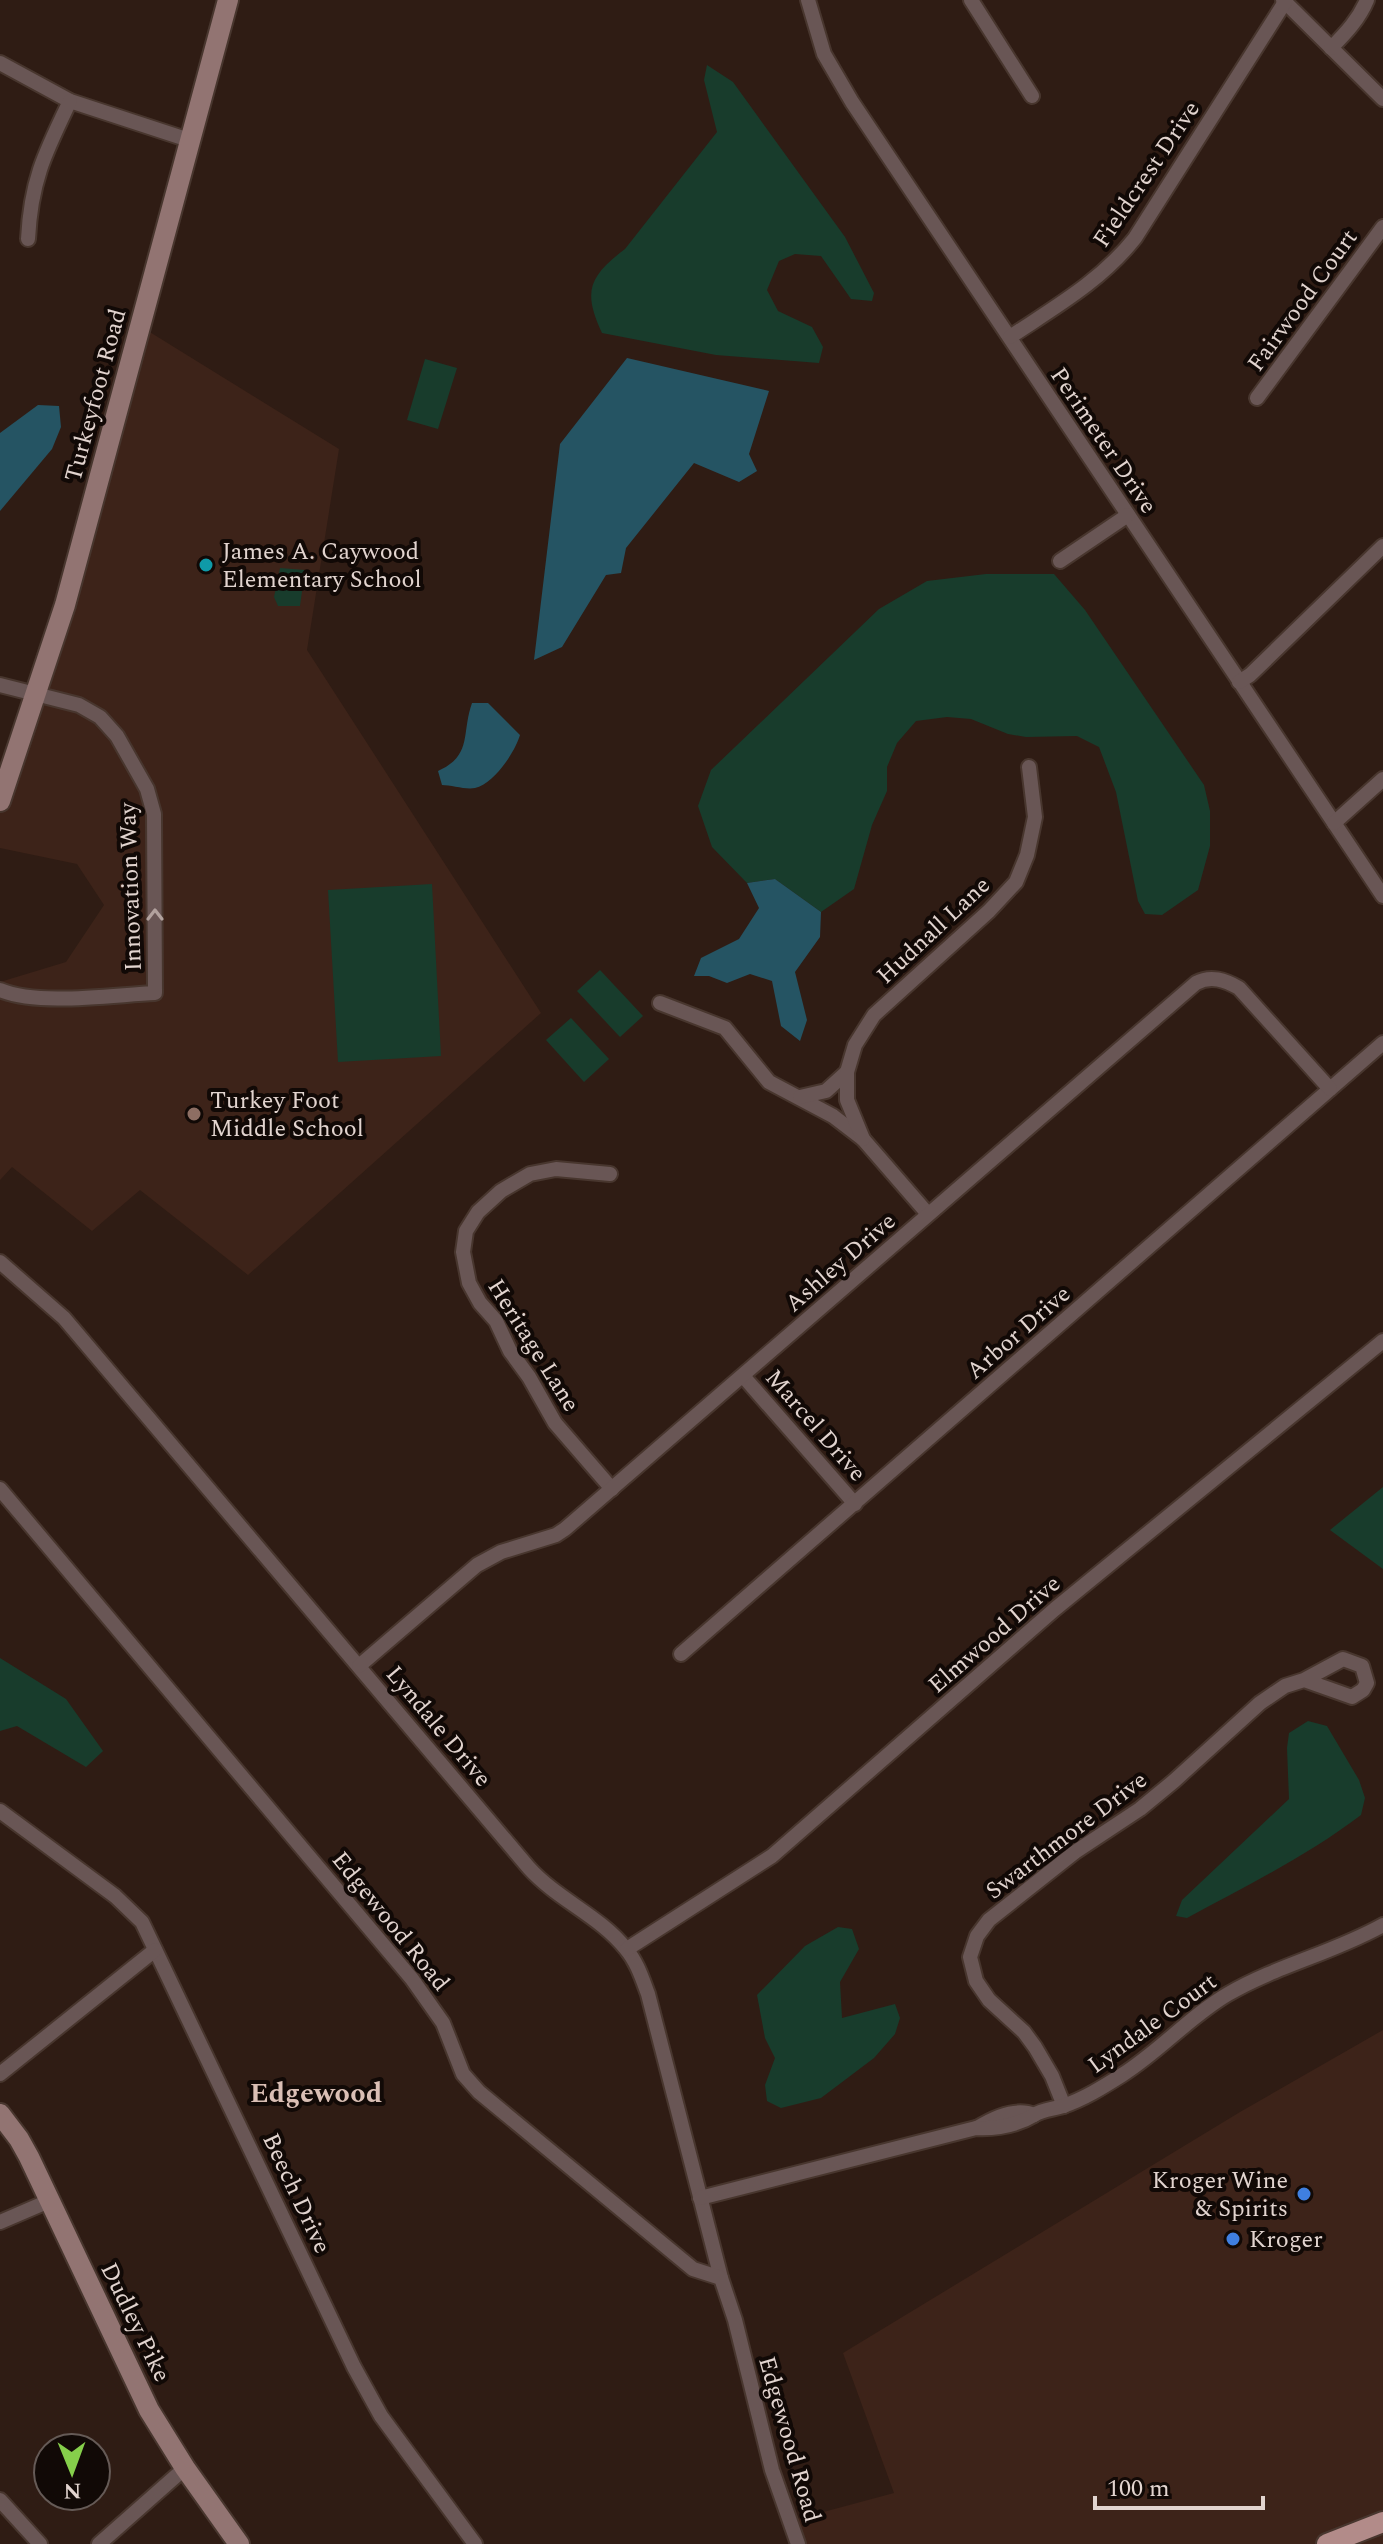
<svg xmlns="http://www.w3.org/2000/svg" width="1383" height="2544" font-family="Spectral,serif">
<rect width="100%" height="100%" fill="#2f1c14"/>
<g fill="#3d2319">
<polygon points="140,326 339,449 307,650 541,1013 248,1275 140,1190 92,1231 12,1167 0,1180 0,982 66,962 104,905 77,864 0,848 0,801"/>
<polygon points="1383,2030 1383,2544 798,2544 790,2521 894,2493 843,2353 1240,2112"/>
</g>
<g fill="#183c2c">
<path d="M707,65L733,82L845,237L874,293L872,301L851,299L821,256L795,254L779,261L767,290L778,311L812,327L823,347L819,363L716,355L602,333C583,292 588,277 625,249L717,132L704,80Z"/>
<polygon points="425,359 457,368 438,429 407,420"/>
<polygon points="280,568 305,570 300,606 278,606 274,597"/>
<polygon points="986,574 1054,574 1085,610 1204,785 1210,811 1210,846 1198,890 1162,915 1145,914 1138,901 1116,792 1099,747 1077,736 1026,737 1008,734 971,719 947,717 916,721 897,743 887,767 887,791 872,825 854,889 821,912 775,879 747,883 712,847 698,806 711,770 879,609 927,581"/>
<polygon points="432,884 441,1056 338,1062 328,890"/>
<polygon points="600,970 643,1016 620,1037 577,991"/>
<polygon points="571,1018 609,1059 584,1082 546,1040"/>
<polygon points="1383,1487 1383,1569 1330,1530"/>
<polygon points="0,1658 66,1699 103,1751 86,1767 17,1726 0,1731"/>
<path d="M1308,1721L1327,1726L1359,1780L1365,1798L1361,1815C1307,1856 1246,1886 1187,1918L1176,1916L1182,1900L1289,1799L1287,1748L1289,1733Z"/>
<polygon points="838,1927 852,1929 859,1949 840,1982 842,2018 895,2004 900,2018 895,2034 874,2058 821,2098 781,2108 767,2101 765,2085 775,2058 765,2038 757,1995 805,1946"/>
</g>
<g fill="#255463">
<polygon points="627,358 769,391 749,454 757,471 739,482 694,463 626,548 621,573 606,575 562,647 534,660 560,444"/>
<polygon points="38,405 59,406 61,427 52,449 0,511 0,433"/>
<path d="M472,703H488L520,735C515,752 494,784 475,788C466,790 451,785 442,785L438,771C473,755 461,734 472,703Z"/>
<polygon points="775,879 821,912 820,937 795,972 807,1020 800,1041 781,1026 772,981 750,974 727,983 709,976 694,976 701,958 739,939 759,908 747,883"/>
</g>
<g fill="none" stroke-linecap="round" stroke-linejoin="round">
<g stroke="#48362e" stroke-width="18">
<g id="street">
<polyline points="808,0 824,54 852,102 1383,896"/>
<polyline points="971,0 1032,96"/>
<polyline points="1283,0 1383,99"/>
<path d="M1331,48C1346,33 1359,19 1367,0"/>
<polyline points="0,63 70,101 189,140"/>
<path d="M28,239C31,180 45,153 70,101"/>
<path d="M1010,337C1055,307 1101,281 1135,238L1285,2"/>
<polyline points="1257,398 1383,227"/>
<polyline points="1060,561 1128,515"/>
<polyline points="1239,682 1250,675 1383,546"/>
<path d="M0,685L79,705L100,717L117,736L147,789L154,814L155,993C112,995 38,1006 0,990"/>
<polyline points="1334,823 1383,779"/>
<polyline points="660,1003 725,1028 769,1082 833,1116 863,1139 928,1214"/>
<polyline points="800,1097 826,1091 847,1072"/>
<polyline points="863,1139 847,1100 847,1072 855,1045 874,1015 989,911 1016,882 1027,855 1035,817 1029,767"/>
<polyline points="610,1174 556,1169 530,1174 501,1191 478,1212 466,1231 463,1252 469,1283 480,1303 496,1321 510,1351 529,1377 555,1423 612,1489"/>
<path d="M0,1262L64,1318L529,1868C558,1900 600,1916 626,1949C637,1962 642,1978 648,1994L721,2278"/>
<polyline points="743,1376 855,1504"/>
<polyline points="0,1489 412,1979 443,2023 463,2074 479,2092 693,2269 721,2278 735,2320 772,2470 798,2544"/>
<polyline points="681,1654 1383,1043"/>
<path d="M359,1666L477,1565L501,1552L556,1535L565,1529L1196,983C1211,975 1225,980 1239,988L1330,1089"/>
<polyline points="0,1811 115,1896 142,1922 354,2367 381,2416 475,2544"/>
<polyline points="627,1949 772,1856 1055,1609 1383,1341"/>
<polyline points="0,2074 155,1950"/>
<polyline points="1064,2106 1052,2076 1035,2047 1024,2032 989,2000 976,1981 970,1957 977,1936 989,1920 1075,1852 1140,1809 1174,1781 1260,1703 1285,1686 1304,1680 1352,1697 1363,1690 1367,1683 1362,1666 1343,1659 1304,1680"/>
<path d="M977,2128C993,2118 1015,2107 1034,2115"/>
<path d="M700,2198L976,2128C998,2129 1016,2126 1034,2115C1041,2110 1054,2109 1063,2106C1084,2099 1103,2087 1122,2075C1160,2051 1189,2017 1228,1994C1278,1965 1333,1953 1383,1925"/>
<polyline points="0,2222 49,2201"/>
<polyline points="0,2500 40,2544"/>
<polyline points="99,2544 185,2468"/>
</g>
</g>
<g stroke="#48362e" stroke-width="24">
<g id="secondary">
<polyline points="0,801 65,605 228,0"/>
<polyline points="0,2114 19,2139 29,2157 149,2410 185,2468 239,2544"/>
</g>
</g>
<g stroke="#48362e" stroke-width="24">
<polyline id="primary" points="1327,2544 1383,2522"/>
</g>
<use href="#street" stroke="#695655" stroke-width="14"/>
<use href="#secondary" stroke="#927472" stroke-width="20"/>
<use href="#primary" stroke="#b28b89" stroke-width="20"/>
</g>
<defs><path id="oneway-chevron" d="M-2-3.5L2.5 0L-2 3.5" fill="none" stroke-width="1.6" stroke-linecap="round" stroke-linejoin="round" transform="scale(2)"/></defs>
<use stroke="#b2a29e" href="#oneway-chevron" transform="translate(155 915) rotate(-90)"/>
<circle fill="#0f9aa8" stroke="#110906" stroke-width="3" cx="206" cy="565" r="8"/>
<circle fill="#8d6e63" stroke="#110906" stroke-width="3" cx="194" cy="1114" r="8"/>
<g fill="#3f7fe0" stroke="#110906" stroke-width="3">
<circle cx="1304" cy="2194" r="8"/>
<circle cx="1233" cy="2239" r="8"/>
</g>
<g text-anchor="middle" stroke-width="8" stroke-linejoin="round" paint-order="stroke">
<g font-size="24" fill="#e2d4cf" stroke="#110906">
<text transform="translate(1146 174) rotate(-56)" y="8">Fieldcrest Drive</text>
<text transform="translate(1302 300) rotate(-54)" y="8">Fairwood Court</text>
<text transform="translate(95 395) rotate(-75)" y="8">Turkeyfoot Road</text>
<text transform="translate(1104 440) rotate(56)" y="8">Perimeter Drive</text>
<text transform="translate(130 887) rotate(-92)" y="8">Innovation Way</text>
<text transform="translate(933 930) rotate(-43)" y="8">Hudnall Lane</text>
<text transform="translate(840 1262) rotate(-41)" y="8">Ashley Drive</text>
<text transform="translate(1018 1332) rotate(-41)" y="8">Arbor Drive</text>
<text transform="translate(534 1345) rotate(58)" y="8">Heritage Lane</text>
<text transform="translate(816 1425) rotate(49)" y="8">Marcel Drive</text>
<text transform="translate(994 1634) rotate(-41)" y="8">Elmwood Drive</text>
<text transform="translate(439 1726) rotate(50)" y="8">Lyndale Drive</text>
<text transform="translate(1066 1835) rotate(-37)" y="8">Swarthmore Drive</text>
<text transform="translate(391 1921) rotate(51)" y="8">Edgewood Road</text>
<text transform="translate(1152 2023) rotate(-36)" y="8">Lyndale Court</text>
<text transform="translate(297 2193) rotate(65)" y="8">Beech Drive</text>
<text transform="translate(136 2322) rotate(64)" y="8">Dudley Pike</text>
<text transform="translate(790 2439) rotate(74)" y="8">Edgewood Road</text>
</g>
<g font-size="24" fill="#e2d4cf" stroke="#110906" text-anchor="start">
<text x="222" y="559">James A. Caywood<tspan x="222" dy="28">Elementary School</tspan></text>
<text x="210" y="1108">Turkey Foot<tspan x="210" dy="28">Middle School</tspan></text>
<text x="1288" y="2188" text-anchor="end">Kroger Wine<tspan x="1288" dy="28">&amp; Spirits</tspan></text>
<text x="1249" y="2247">Kroger</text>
</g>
<g font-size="28" font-weight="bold" fill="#dabfb5" stroke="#110906">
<text x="316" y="2102">Edgewood</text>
</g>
</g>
<g transform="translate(72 2472) rotate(179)"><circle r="38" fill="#110906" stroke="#655a56" stroke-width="2"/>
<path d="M0-6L14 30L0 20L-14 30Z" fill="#86cf4b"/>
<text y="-12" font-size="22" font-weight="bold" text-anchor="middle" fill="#e2d4cf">N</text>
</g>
<path d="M1095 2496v12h168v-12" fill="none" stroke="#e2d4cf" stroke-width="4"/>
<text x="1107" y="2496" font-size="24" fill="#e2d4cf" stroke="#110906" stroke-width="6" paint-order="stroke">100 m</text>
</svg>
